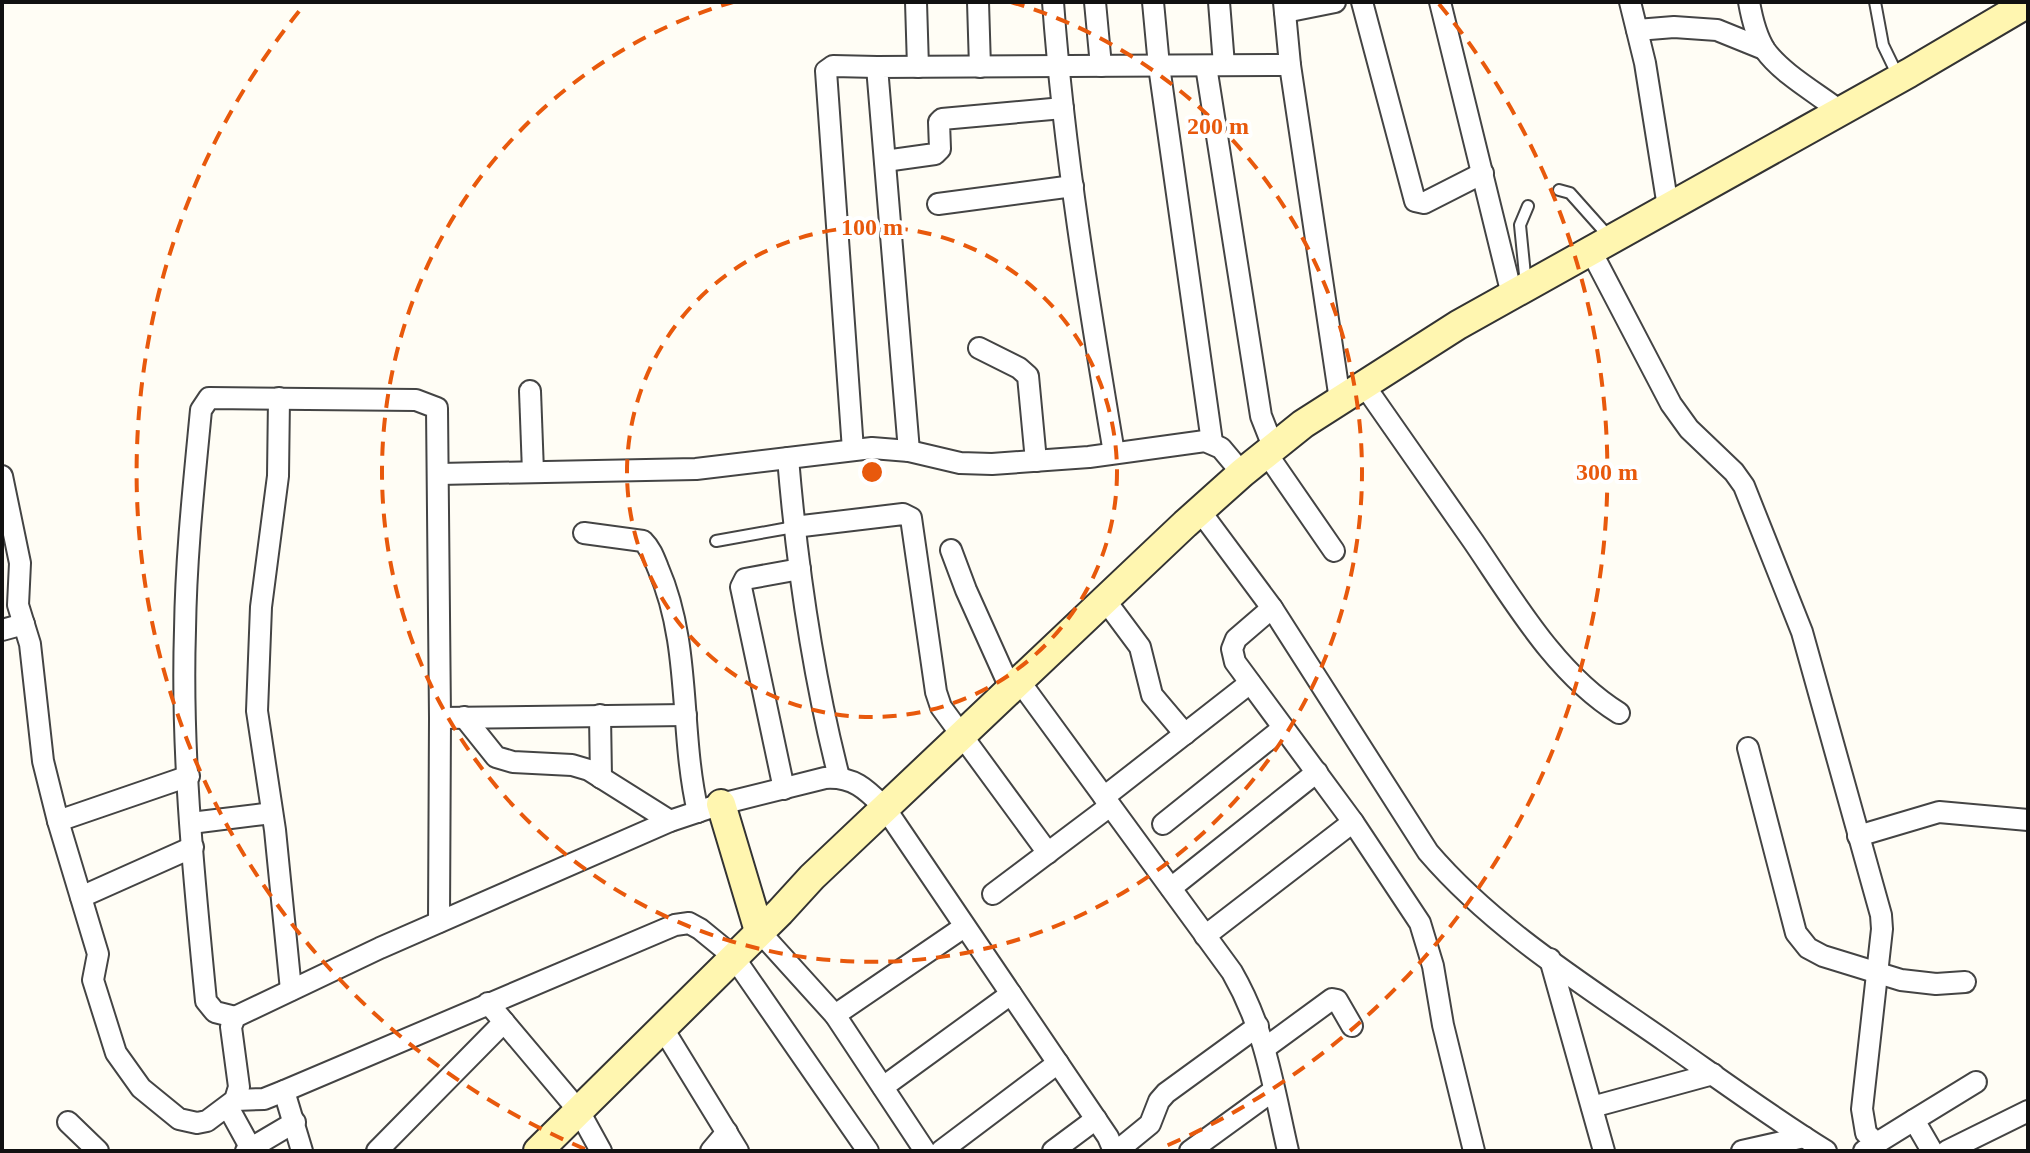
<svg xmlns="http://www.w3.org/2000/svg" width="2030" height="1153" font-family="'Times New Roman',serif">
<rect width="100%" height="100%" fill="#fffdf5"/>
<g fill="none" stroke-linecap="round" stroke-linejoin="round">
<g stroke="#444" stroke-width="14">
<g id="service">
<polyline points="1875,2 1883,45 1898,76"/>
<polyline points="1559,190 1570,193 1611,239"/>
<polyline points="1526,285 1520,225 1528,206"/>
<polyline points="716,541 794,527"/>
</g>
</g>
<g stroke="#444" stroke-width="24">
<g id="minor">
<polyline points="916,2 918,67"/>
<polyline points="978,2 980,67"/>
<path d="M1053,2C1064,153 1089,304 1114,453"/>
<polyline points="1095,2 1101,66"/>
<polyline points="1153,2 1159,66 1212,442"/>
<polyline points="1219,2 1224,65"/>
<polyline points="1284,2 1290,65 1340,400"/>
<polyline points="1362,2 1415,201 1424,203 1483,173"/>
<polyline points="1440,2 1512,295"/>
<polyline points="1630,2 1645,63 1668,207"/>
<path d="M1749,2C1752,19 1756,36 1765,50C1781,73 1818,94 1840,111"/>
<polyline points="1285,12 1335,2"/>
<polyline points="1637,30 1674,27 1717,30 1764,49"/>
<polyline points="1206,66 1261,416 1274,449"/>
<polyline points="885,161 935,154 940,149 939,122 942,119 1063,108"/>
<polyline points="938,204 1073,186"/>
<polyline points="1591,251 1671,404 1689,429 1734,472 1744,486 1802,632 1881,915 1882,929 1862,1109 1866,1133 1876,1143"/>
<polyline points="979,348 1019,368 1028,376 1036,461"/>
<path d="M1364,385C1400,437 1437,489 1473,541C1514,601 1556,674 1619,713"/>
<polyline points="530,391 533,472"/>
<polyline points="279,398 278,476 261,607 257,711 275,830 291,990"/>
<polyline points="853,450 826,71 833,66 877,67"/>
<polyline points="909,451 877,67 1290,65"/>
<polyline points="1267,454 1334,551"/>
<path d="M788,458C797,566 812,672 839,777"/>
<polyline points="439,474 696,469 872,448 909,451 960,463 992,464 1089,457 1205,441 1221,448 1242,473"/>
<path d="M2,476L20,563L18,605L30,644L43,761L58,821L98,954L93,980L116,1053L141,1088L179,1119L197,1123L207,1121L235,1100L239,1087L231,1027L235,1017L380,948L670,821L721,804L825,778C854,776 867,790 885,808L1108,1137L1114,1151"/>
<path d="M1200,511L1272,608L1428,852C1493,928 1583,984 1665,1041C1718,1078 1771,1117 1826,1151"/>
<polyline points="794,527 903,514 911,518 936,692 941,707 1048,853"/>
<path d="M584,533L643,541C651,549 654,558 658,568C692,646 679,731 698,812"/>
<polyline points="951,550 966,590 1011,690"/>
<polyline points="1105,600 1140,647 1152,695 1185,734"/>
<polyline points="1272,608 1236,639 1232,649 1235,662 1353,822 1420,923 1433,966 1443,1025 1474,1151"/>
<polyline points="2,630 24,624"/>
<path d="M1020,682L1232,972C1266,1031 1273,1086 1288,1151"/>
<polyline points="600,715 601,778"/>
<polyline points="464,717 496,757 513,762 572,765 589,770 670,821"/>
<polyline points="440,718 686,715"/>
<polyline points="1748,748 1796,933 1808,948 1823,956 1901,980 1936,984 1965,982"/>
<polyline points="784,789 741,587 745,579 800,569"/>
<polyline points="1104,797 1250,683"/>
<polyline points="58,821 189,776"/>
<polyline points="191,823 272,813"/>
<polyline points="1163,824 1283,728"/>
<polyline points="1858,836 1939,812 2028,820"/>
<polyline points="1171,888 1317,772"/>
<polyline points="993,894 1110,806"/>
<polyline points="81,897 193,847"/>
<polyline points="759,931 835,1015 925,1151"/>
<polyline points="1205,936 1353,822"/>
<polyline points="1550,959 1604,1151"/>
<polyline points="488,1003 579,1111 601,1151"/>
<polyline points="835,1015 964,927"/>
<path d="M235,1017L215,1012L206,1001C194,878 181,753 185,630C186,556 194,483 201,410L209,398L416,400L437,408L440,718L439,922"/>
<polyline points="662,1027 738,1151"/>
<polyline points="1265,1048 1332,999 1337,1000 1352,1026"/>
<polyline points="883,1087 1011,994"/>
<polyline points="284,1091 302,1151"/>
<polyline points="235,1100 264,1099 284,1091 675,925 689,923 700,929 733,956 868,1151"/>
<polyline points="228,1107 250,1147"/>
<polyline points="1592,1107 1713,1074"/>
<polyline points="1914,1120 1976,1082"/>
<polyline points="68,1122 98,1151"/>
<polyline points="246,1151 295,1122"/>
<polyline points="377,1151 504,1022"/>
<polyline points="711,1151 727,1132"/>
<polyline points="941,1151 1058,1063"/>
<polyline points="1053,1151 1096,1119"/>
<polyline points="1117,1151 1150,1124 1159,1101 1166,1093 1258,1026"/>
<polyline points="1190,1151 1274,1090"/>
<polyline points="1742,1151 1804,1137"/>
<polyline points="1864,1151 1914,1120 1932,1151"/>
<polyline points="1947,1151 2028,1111"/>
</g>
</g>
<g stroke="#333" stroke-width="32">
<g id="secondary">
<polyline points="721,804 759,931"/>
<polyline points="538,1151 780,912 812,877 1185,524 1242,473 1303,424 1458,325 1909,73 2028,3"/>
</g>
</g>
<use href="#service" stroke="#fff" stroke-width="10"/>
<use href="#minor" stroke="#fff" stroke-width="20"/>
<use href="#secondary" stroke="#fff6b0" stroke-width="28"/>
</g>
<g fill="none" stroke="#e8590c" stroke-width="4" stroke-dasharray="14 10">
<circle cx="872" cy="472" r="245"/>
<path d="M1011 2A490 490 0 1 1 733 2"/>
<path d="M585 1149A735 735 0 0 1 305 4M1439 4A735 735 0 0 1 1159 1149"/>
</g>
<circle cx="872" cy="472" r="12" fill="#e8590c" stroke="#fff" stroke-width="4"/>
<g font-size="24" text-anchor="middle" font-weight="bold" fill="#e8590c" stroke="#fff" stroke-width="8" stroke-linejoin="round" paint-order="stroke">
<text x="1218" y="134">200 m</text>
<text x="872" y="235">100 m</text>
<text x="1607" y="480">300 m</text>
</g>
<rect width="2030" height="1153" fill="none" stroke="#111111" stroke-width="8"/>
</svg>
